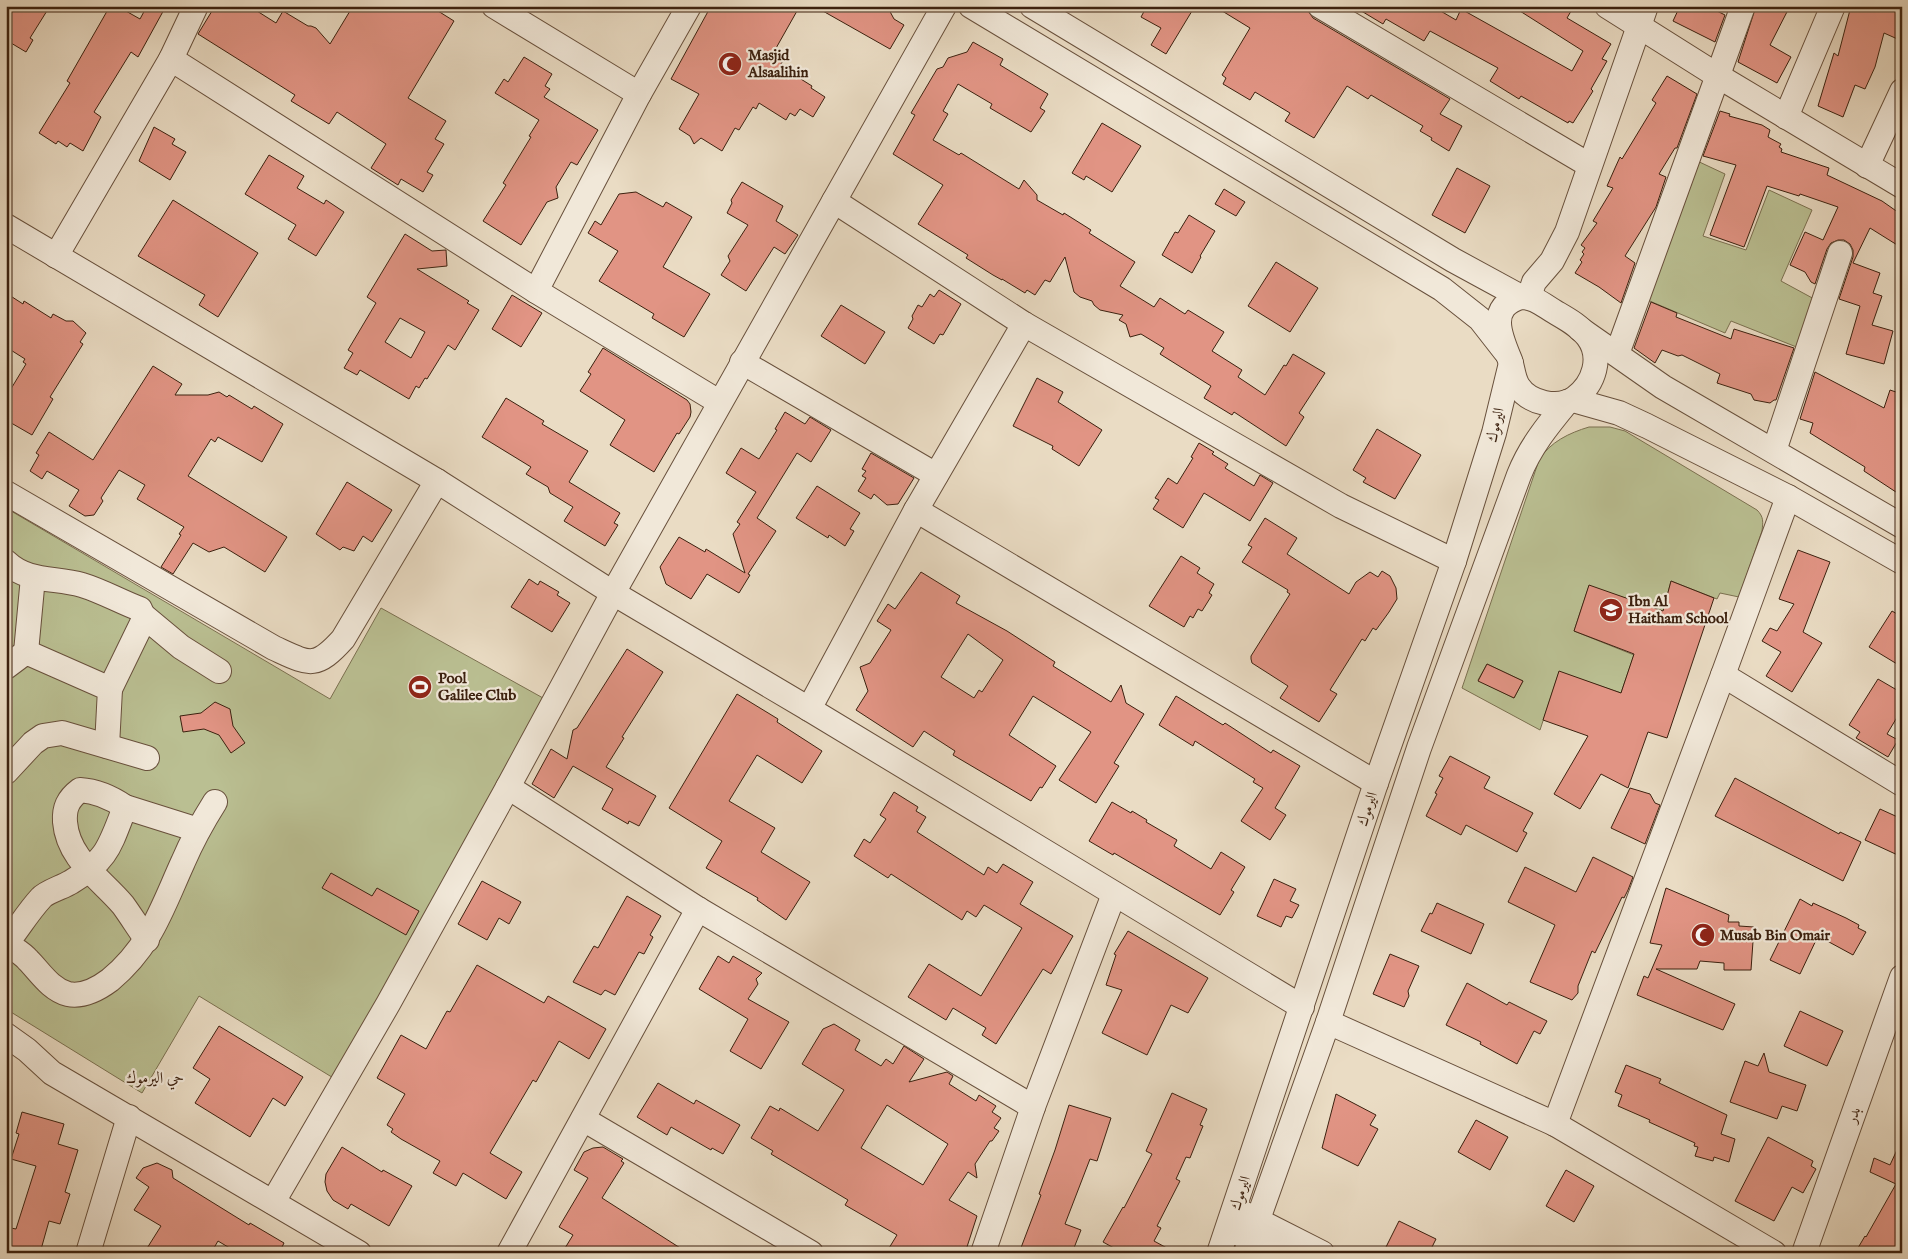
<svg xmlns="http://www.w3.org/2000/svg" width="1908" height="1259" font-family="'IM FELL English',Amiri,serif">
<rect width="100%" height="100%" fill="#eadcc4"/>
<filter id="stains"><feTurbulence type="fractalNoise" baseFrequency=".004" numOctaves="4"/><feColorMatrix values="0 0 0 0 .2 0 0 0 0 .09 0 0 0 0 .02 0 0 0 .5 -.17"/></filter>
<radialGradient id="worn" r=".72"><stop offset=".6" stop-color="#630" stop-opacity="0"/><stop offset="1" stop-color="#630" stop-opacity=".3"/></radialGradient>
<g fill="#babf92" stroke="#7b7050" fill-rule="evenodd">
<polygon points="1693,159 1725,174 1703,236 1746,250 1769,190 1812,210 1781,281 1816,300 1799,348 1731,321 1725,333 1645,299"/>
<path d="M1589,427H1610L1625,431L1757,510C1764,517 1763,522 1762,531L1739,597L1720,593L1717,599L1671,581L1661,620L1655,608L1589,586L1574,631L1634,655L1621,693L1559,672L1540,730L1462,688L1539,460C1550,442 1569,433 1589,427ZM1487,664L1523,681L1514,698L1478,680Z"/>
<polygon points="6,508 330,699 381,608 543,698 335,1079 199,996 142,1093 6,1009"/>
</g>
<g fill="#e19484" stroke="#3c210f" fill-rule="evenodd">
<polygon points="6,6 50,6 30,38 33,40 26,52 6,40"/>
<polygon points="110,6 117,6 140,19 147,6 166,6 138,57 131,52 94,112 101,117 83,151 70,143 67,147 58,141 56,144 39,133 70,83 67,81"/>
<polygon points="215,6 249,6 276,23 283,11 308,26 311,26 316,28 330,44 353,6 430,6 454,21 408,98 446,121 435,139 444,144 427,172 433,175 423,192 401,179 398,185 371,168 386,144 337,112 329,124 291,101 295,95 198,34"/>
<polygon points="711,6 788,6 797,11 771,57 782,62 780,66 812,86 811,88 825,97 813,117 800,109 795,116 790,113 786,120 759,103 756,109 753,107 739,130 735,128 722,151 701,138 694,144 690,136 679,129 699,94 671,79"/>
<polygon points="814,6 887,6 894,19 904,25 890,49"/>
<polygon points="1147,6 1195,6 1166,54 1151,45 1161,28 1141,17"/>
<polygon points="1214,6 1302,6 1307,9 1313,18 1450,99 1440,114 1462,126 1449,151 1431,140 1432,138 1420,131 1423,126 1371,95 1368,99 1347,86 1314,138 1285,121 1290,113 1255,92 1250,100 1223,84 1226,78 1222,75 1250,28"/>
<polygon points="1353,6 1432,6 1456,20 1461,9 1572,71 1583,51 1512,6 1574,6 1567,18 1611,44 1602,59 1607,61 1591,89 1593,91 1573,123 1569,121 1568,123 1521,96 1519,99 1490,81 1498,68 1430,31 1424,41 1386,19 1383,24"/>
<polygon points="1680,6 1707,6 1725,15 1715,42 1673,21"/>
<polygon points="1756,6 1790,6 1770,45 1791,57 1777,83 1738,62"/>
<polygon points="1851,6 1902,6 1902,41 1884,33 1875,67 1865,89 1855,85 1843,117 1818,106 1834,53 1838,56"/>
<polygon points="973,42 1003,59 1000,65 1048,94 1040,108 1045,111 1031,132 990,108 992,104 958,84 943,111 948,114 933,140 959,155 961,153 1019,189 1024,180 1037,195 1037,200 1063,215 1064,213 1091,230 1089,233 1135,262 1120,286 1154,307 1160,298 1185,314 1188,310 1224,332 1212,351 1242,370 1238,377 1265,395 1284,365 1286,366 1293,354 1325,373 1299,413 1304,417 1286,446 1234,412 1232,415 1204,398 1211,386 1160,354 1164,348 1141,334 1130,337 1126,324 1119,320 1123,315 1100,310 1094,305 1092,301 1080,297 1074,292 1065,257 1050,282 1045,280 1035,295 1027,290 1025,293 1002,279 1002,280 993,275 966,258 968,255 918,224 943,185 893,154 915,115 911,113 937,69 943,67 948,58 967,52"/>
<polygon points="524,57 552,74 545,86 550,89 544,97 598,130 577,165 571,162 556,187 558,198 547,202 521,245 483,221 506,185 503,183 531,137 529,136 539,120 495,93 504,79 508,82"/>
<polygon points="1667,76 1697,94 1677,148 1675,148 1659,174 1666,177 1656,207 1625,256 1635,263 1621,303 1599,287 1575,273 1582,262 1580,260 1584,254 1582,252 1585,248 1581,245 1597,223 1593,221 1613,188 1607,186 1615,168 1620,157 1622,159 1656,103 1652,100"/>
<polygon points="1720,111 1730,114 1729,116 1762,125 1770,130 1768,137 1781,144 1779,147 1782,149 1781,152 1829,168 1827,175 1882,201 1902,215 1902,248 1870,228 1853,263 1880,273 1873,293 1882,296 1872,325 1893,331 1884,364 1846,354 1860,306 1839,299 1853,257 1853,250 1850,244 1844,240 1838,240 1831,243 1827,249 1815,284 1811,282 1805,272 1790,265 1805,232 1823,240 1838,207 1800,194 1799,196 1767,186 1744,247 1710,235 1736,165 1703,156"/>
<polygon points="1102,123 1141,146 1112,192 1086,176 1084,180 1072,173"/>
<polygon points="154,127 175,139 172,144 186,152 170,180 139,161"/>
<polygon points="269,155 304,176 297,188 324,204 326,200 344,212 316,256 288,239 296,225 245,194"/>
<polygon points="1457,168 1490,186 1465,233 1432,215"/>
<polygon points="742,182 783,206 776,221 798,235 785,254 774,247 746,291 721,275 730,261 728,256 748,225 727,213 732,203 731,200"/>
<polygon points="1224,189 1245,202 1236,216 1215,204"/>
<polygon points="636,192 663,207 666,202 692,217 663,267 710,294 684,337 652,318 654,314 599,281 618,251 588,233 595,221 601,225 619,194"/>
<polygon points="173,200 258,253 218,317 199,305 205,295 138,256"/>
<polygon points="1189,215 1215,231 1200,256 1201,257 1192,273 1162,255 1175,232 1178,233"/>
<path d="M405,234L432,251L446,250L447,266L417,269L469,301L467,303L479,310L455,350L448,345L427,379L425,378L419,388L416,386L409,399L360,370L357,375L344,368L353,353L348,350L376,303L367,297ZM400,318L425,332L411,358L385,342Z"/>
<polygon points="1276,262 1318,288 1290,332 1248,306"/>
<polygon points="939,290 961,304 943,335 940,334 934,344 908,328 913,319 912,316 918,305 922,307 930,294 934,297"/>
<polygon points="6,293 23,304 24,301 51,318 53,314 66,321 73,321 86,333 80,342 83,344 50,397 53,399 32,435 6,420 6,397 26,364 23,362 25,359 6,347"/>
<polygon points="512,295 542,313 521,347 492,329"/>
<polygon points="1651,302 1677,313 1676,317 1731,339 1734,329 1794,348 1776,400 1774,400 1770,403 1754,400 1751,394 1717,383 1720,374 1682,355 1678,356 1662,350 1655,363 1634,348"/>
<polygon points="841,305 885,332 865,364 821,336"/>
<polygon points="603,348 687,400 690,404 691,412 690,417 679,434 677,433 654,472 610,445 625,420 580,391 591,374 588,372"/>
<polygon points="153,366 182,384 175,395 208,395 219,392 227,397 229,395 252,409 254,406 283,424 262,462 218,437 215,442 211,439 188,476 287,537 265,572 224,547 209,552 193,543 173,574 161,567 181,535 179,534 184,527 137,499 145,485 119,470 101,498 103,501 94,515 85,516 69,506 79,490 47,471 42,479 30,471 39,455 36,453 49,432 93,460"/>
<polygon points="1815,372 1884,408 1890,390 1902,394 1902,496 1864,471 1865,467 1810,433 1813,423 1800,419"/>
<polygon points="1037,378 1063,392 1058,402 1102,430 1079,466 1052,449 1053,446 1013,426"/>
<polygon points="506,398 544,421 542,424 588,451 569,482 620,513 614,523 618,525 605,546 564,521 573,507 550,493 548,487 526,474 531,467 482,437"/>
<polygon points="785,412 805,424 810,417 831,430 811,462 797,453 757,518 776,531 748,574 750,575 739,593 707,574 691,599 666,584 660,567 679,537 705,552 706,549 745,573 733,534 740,524 737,522 756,492 726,473 741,448 759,459 777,430 775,429"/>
<polygon points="1377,429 1421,455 1395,499 1363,482 1366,478 1353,470"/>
<polygon points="1199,443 1214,452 1212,454 1228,464 1225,468 1254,486 1260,475 1273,483 1250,521 1204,493 1183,528 1153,509 1159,500 1155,498 1168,478 1177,484 1193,458 1191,457"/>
<polygon points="871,453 914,478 898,504 887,505 874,494 871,499 858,491 866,478 862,476 866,471 862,469"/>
<polygon points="347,482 392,510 372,542 363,536 354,551 343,547 340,550 316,534"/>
<polygon points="817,486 860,513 850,529 854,531 845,546 829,535 828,538 796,518"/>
<polygon points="1265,518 1297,538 1287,554 1349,594 1356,582 1370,572 1378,577 1382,571 1390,576 1396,588 1397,599 1389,612 1376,630 1373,628 1365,641 1362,639 1330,690 1337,694 1319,722 1280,698 1288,686 1252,663 1251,659 1251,656 1290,594 1287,592 1288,590 1242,562 1252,547 1248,545"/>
<polygon points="1798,550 1830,562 1803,632 1822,643 1792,692 1766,676 1781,652 1762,641 1770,628 1777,631 1794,604 1779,599"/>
<polygon points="1181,556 1200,568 1197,573 1214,584 1209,593 1212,595 1202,611 1198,609 1193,618 1190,616 1184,627 1149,606"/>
<path d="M921,572L960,596L956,603L1007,631L1055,662L1053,666L1111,702L1121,685L1126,703L1144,714L1114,763L1119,766L1096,803L1059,780L1091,732L1033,696L1009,735L1056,766L1042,788L1040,787L1031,801L953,755L955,751L924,731L913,747L856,710L868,691L860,667L870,663L891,630L877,621L888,604L895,609ZM968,634L1003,660L982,692L979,690L974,698L941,677Z"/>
<polygon points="529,579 538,585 540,581 559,592 557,595 570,603 552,632 511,607"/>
<polygon points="1671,581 1714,598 1667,738 1648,732 1628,788 1601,774 1580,809 1554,794 1588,736 1543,720 1559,671 1621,693 1634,654 1574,631 1589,585 1663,611"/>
<polygon points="1892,611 1902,617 1902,667 1869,647"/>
<polygon points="627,649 663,672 622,737 624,738 606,767 656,796 639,826 629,821 628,824 602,809 613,789 573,766 554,798 532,784 551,749 567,759 573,730 577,728"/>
<polygon points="1487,664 1523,681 1514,698 1478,681"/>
<polygon points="1878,679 1902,693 1902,709 1887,734 1898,740 1888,757 1856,738 1860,732 1849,725"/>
<polygon points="737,694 778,719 777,722 822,751 802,783 757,755 729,801 775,828 761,852 810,882 786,920 757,900 758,898 706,868 722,841 669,808"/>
<polygon points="1176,696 1223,725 1225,723 1271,753 1273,750 1300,766 1275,808 1286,815 1270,840 1241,821 1263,788 1253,782 1255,779 1195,741 1193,746 1159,725"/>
<polygon points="215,702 230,709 233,726 245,743 231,753 219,735 204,729 183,732 180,716 201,713"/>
<polygon points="1450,756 1490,777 1484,788 1533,813 1523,831 1527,833 1517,852 1466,825 1461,835 1426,816 1437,794 1435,793 1443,778 1439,776"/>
<polygon points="1735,778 1839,834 1840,832 1861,842 1843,881 1715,816"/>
<polygon points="1630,788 1650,794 1655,803 1660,805 1645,844 1611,828"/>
<polygon points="894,792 918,807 916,811 926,817 917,832 984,875 988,867 997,873 1003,864 1033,882 1020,904 1073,936 1051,974 1043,969 996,1044 982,1035 986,1028 953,1008 946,1020 908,997 929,964 981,996 1022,928 984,905 976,917 967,911 962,920 891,874 888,878 854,856 864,839 870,843 886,819 880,815"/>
<polygon points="1112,802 1131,813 1132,811 1147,820 1146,822 1177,840 1174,846 1211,869 1221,852 1245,867 1231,890 1234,892 1220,915 1114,853 1113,855 1089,841"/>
<polygon points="1880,809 1902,819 1902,857 1865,840"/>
<polygon points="1593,857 1633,877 1628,890 1624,898 1622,897 1595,953 1592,951 1578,986 1578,993 1572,1000 1530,982 1555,925 1508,902 1525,867 1576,892"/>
<polygon points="331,873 372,896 377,888 419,911 406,935 322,888"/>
<polygon points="1274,879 1296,889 1290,901 1299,905 1292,918 1286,916 1281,927 1257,916"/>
<polygon points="482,881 521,902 509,924 499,918 487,940 458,924"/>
<polygon points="1666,888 1729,915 1728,922 1739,922 1739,926 1754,927 1751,970 1724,970 1724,963 1700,961 1697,969 1656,969 1735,1004 1723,1030 1637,995 1644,976 1648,978 1662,945 1650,943"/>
<polygon points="627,896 661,916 650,935 653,937 644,954 639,952 615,995 605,990 601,995 573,982 594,946 598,948"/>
<polygon points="1800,899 1812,906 1813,903 1846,918 1859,925 1858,928 1866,932 1853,955 1818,936 1800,974 1770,960"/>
<polygon points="1437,903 1484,924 1471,954 1421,931 1430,913 1432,914"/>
<polygon points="1128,931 1208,978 1188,1013 1171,1005 1147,1055 1102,1033 1122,990 1106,985 1116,955 1114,954"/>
<polygon points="1390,954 1419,966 1408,991 1409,996 1404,1007 1373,994"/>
<polygon points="718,956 729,963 733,956 762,973 756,979 758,984 748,999 789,1022 761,1069 730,1051 748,1019 699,989"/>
<polygon points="477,965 544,1003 548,996 606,1029 589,1059 559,1041 536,1082 533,1080 490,1153 522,1172 506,1199 463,1173 456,1186 433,1173 440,1161 401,1139 391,1132 393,1129 387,1125 405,1094 377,1078 401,1035 426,1049 447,1011 450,1012"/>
<polygon points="1467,983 1507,1005 1509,1002 1547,1021 1540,1034 1534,1031 1517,1064 1480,1044 1481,1042 1446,1025"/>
<polygon points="1800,1011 1843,1031 1827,1066 1784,1046"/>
<path d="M834,1024L860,1040L855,1050L881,1066L886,1059L893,1064L904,1046L924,1059L909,1082L947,1072L953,1076L949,1084L976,1101L979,1095L996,1106L992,1112L1001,1118L994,1128L999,1131L992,1141H990L975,1164L977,1178L968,1172L949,1200L977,1216L965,1253H886L897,1235L845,1205L848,1200L771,1154L773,1151L751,1138L770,1106L779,1111L780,1108L818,1131L844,1090L802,1064L823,1029ZM887,1105L948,1144L923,1185L861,1148Z"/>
<polygon points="219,1026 303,1077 285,1106 273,1098 250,1137 195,1103 210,1079 193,1068"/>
<polygon points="1764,1053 1769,1072 1806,1085 1797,1111 1782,1106 1777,1119 1730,1102 1745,1061 1758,1066"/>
<polygon points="1626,1065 1661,1079 1659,1083 1727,1115 1721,1134 1735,1139 1729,1162 1714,1157 1713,1161 1695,1156 1698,1147 1694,1146 1695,1143 1649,1122 1650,1120 1618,1106 1622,1095 1615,1092"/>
<polygon points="658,1083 694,1104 696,1100 740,1125 723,1154 712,1148 711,1150 671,1127 667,1135 637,1117"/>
<polygon points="1172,1093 1207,1109 1200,1125 1203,1126 1198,1138 1190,1158 1186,1157 1176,1179 1180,1181 1157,1226 1161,1228 1154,1241 1176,1253 1123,1253 1103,1242 1123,1207 1124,1208 1152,1154 1146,1151"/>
<polygon points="1336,1094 1376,1115 1370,1125 1378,1129 1358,1166 1322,1148"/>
<polygon points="1069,1105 1111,1118 1097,1161 1090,1159 1065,1224 1081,1230 1072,1253 1019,1253 1041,1195 1039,1194 1055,1150"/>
<polygon points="22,1112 64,1124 58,1144 78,1150 65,1192 70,1194 60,1224 49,1221 40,1253 6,1253 6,1227 16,1229 36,1166 11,1159 19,1134 16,1133"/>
<polygon points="1476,1120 1508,1137 1490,1170 1458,1152"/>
<polygon points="1768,1137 1813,1161 1811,1166 1816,1169 1803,1193 1792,1187 1774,1221 1735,1201"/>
<polygon points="1902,1139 1902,1253 1855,1253 1865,1236 1866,1237 1896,1184 1870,1172 1874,1158 1890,1165"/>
<polygon points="342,1147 382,1172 383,1170 412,1186 389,1226 351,1204 348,1209 333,1200 327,1191 325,1182 326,1174"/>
<polygon points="603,1147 623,1159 621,1161 624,1163 602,1198 688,1253 562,1253 573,1235 559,1227 588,1178 574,1170 584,1152 593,1148"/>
<polygon points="157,1163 172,1170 173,1178 249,1225 250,1223 284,1243 279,1253 238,1253 218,1241 211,1253 144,1253 161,1226 134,1210 149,1187 136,1178 143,1168"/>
<polygon points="1566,1170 1594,1186 1574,1222 1546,1206"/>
<polygon points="1399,1221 1436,1239 1429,1253 1383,1253"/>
</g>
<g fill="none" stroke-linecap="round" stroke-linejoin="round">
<g stroke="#68503c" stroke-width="26">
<g id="minor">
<polyline points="494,6 639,94"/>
<polyline points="971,6 1442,289 1480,319 1505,351"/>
<polyline points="1032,6 1453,260 1521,297"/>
<polyline points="1320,6 1589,165"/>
<polyline points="1607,6 1718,76 1902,186"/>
<polyline points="171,59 536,291 719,402"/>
<polyline points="1786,117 1833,6"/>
<polyline points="1867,166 1902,91"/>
<polyline points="834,201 1024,324 1341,506 1454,561"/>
<polyline points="6,226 437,481 613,593 809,709 1302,1007"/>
<polyline points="56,256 171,59 196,6"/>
<polyline points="536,291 639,94 689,6"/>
<path d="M1521,297C1535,297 1543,305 1555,312C1567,319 1580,326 1588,337C1603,357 1594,384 1575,398C1558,410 1529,403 1518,386C1513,378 1513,369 1510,360C1500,336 1487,307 1521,297Z"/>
<polyline points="1529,297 1534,282 1552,261 1567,232 1646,6"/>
<polyline points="1580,329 1663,387 1902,526"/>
<polyline points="1617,354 1743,6"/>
<polyline points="742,362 936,475"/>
<polyline points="1573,400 1619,413 1647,426 1788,497 1902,562"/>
<polyline points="1774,451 1840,253"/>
<path d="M6,493L274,648C309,664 315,670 343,639L437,481"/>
<polyline points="916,510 1376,783"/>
<path d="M6,562C28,583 55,577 82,585C102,591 121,602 140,609L144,618"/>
<polyline points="26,652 33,577"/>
<polyline points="6,667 26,652 110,689 107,746"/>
<polyline points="1723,675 1902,784"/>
<polyline points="110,689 145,617 181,647 219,671"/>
<polyline points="809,709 916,510 1024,324"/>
<polyline points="6,772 33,743 43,736 62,733 147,758"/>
<polyline points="508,787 698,909 1033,1107"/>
<path d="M125,807C112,798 95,791 80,790C68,799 64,808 65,822C68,859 101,879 123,905C131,916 139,929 147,940"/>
<path d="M6,944C18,929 28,912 41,898C46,892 63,887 71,882C108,860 110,845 125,807L198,830"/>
<path d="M6,946H10C16,950 23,954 28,960C40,972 50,989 68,994C83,997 98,989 110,980C151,946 162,908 183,862C192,841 203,821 215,802"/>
<polyline points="1328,1022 1555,1124 1774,1253"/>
<polyline points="6,1035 27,1050 52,1073 359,1253"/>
<polyline points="583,1119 811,1253"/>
<polyline points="1555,1124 1723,675 1788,497"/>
<polyline points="273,1202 388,1004 508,787 613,593 944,6"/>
<polyline points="1243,1213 1322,1253"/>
<polyline points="1236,1233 1252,1237 1282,1253"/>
<polyline points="88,1253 129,1117"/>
<polyline points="509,1253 698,909"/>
<polyline points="983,1253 1033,1107 1114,894"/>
<polyline points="1219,1253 1376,783 1454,561 1494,433 1511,363"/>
<path d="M1246,1253L1328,1022L1419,748L1519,475C1530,447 1548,425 1567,402"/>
<polyline points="1804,1253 1902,977"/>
</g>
</g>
<use href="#minor" stroke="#f1e8d9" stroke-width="24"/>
</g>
<defs>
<g id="mosque-disc" transform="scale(1.25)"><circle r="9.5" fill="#8f2418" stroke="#f1e8d9"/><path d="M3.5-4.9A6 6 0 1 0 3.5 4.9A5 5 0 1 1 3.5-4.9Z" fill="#fff"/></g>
<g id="school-disc" transform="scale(1.25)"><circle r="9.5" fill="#8f2418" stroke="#f1e8d9"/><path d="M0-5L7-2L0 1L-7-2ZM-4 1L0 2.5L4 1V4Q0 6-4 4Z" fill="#fff"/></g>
<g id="stadium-disc" transform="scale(1.25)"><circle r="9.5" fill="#8f2418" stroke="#f1e8d9"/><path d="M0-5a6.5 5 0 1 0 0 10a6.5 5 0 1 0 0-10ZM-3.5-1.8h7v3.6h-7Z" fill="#fff"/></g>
</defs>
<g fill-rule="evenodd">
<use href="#mosque-disc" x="730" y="64"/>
<use href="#school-disc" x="1611" y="610"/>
<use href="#stadium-disc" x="420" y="687"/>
<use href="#mosque-disc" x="1703" y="935"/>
</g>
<g text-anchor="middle" stroke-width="4.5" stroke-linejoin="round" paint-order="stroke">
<g font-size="15" font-weight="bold" fill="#3c210f" stroke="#f1e8d9" text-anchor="start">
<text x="748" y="60">Masjid<tspan x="748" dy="17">Alsaalihin</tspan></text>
<text x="1628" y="606">Ibn Al<tspan x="1628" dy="17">Haitham School</tspan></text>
<text x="438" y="683">Pool<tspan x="438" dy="17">Galilee Club</tspan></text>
<text x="1720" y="940">Musab Bin Omair</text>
</g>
<g font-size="15" fill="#3c210f" stroke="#f1e8d9">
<text transform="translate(1495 425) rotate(-77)" y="5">اليرموك</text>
<text transform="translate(1367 809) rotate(-72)" y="5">اليرموك</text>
<text transform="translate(1853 1115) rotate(-71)" y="5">بدر</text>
<text transform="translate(1240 1193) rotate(-72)" y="5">اليرموك</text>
</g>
<g font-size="16" fill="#3c210f" stroke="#f1e8d9">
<text x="155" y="1083">حي اليرموك</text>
</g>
</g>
<rect width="1908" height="1259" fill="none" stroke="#eadcc4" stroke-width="25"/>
<rect x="8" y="8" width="1893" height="1244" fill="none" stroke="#3c210f" stroke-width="2.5"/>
<rect x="12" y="12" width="1883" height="1234" fill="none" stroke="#3c210f"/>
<rect width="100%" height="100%" filter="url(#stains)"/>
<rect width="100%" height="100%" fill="url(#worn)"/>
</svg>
